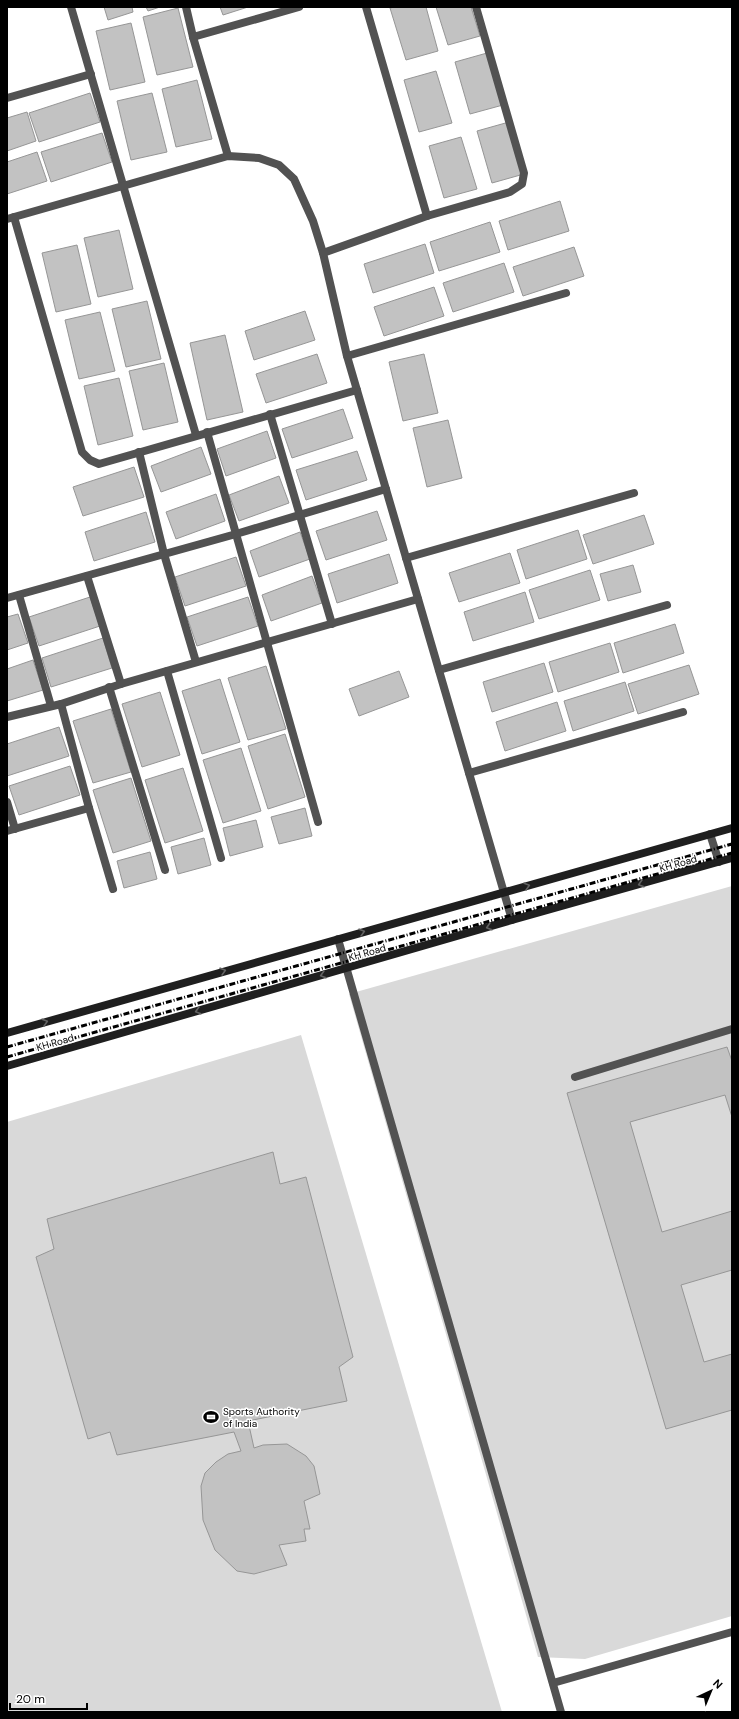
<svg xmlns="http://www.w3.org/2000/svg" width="739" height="1719" font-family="'DM Sans',sans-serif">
<rect width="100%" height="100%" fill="#fff"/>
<g fill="#d9d9d9">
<polygon points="732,886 732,1616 585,1659 538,1657 349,994"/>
<polygon points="301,1035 502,1712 7,1712 7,1122"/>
</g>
<g fill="#c2c2c2" stroke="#969696">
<polygon points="104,7 132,7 133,12 108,20"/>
<polygon points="146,7 160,7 148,11"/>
<polygon points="220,7 248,7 223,15"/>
<polygon points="395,7 426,7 438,51 406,60 390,8"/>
<polygon points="436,7 471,7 480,36 448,45"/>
<polygon points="178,8 193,67 157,75 143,17"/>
<polygon points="131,23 145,82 110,90 96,31"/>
<polygon points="487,53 503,105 470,114 455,62"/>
<polygon points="436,71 452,123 419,132 404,80"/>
<polygon points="197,80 212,139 176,147 162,89"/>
<polygon points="90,93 100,122 39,142 29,113"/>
<polygon points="152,93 167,152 131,160 117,101"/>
<polygon points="27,112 36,141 7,151 7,118"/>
<polygon points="509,122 524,174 492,183 477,131"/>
<polygon points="102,133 112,162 51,182 41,152"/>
<polygon points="461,137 477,189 444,198 429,146"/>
<polygon points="37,152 47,181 7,194 7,162"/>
<polygon points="560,201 569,231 508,250 499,221"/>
<polygon points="490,222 500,252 439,271 430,242"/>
<polygon points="119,230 133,289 98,297 84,238"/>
<polygon points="425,244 434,273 373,293 364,264"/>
<polygon points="77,245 91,304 56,312 42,253"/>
<polygon points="574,247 584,276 523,296 513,267"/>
<polygon points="504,263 514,292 453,312 443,283"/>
<polygon points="434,287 444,316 384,336 374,307"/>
<polygon points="147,301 161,359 126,367 112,309"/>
<polygon points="305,311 315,340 254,360 245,331"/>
<polygon points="100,312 115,371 79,379 65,320"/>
<polygon points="225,335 243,412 207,420 190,343"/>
<polygon points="317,354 327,383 266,403 256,374"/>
<polygon points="424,354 438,413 403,421 389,362"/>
<polygon points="164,363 178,422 143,430 129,371"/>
<polygon points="119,378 133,436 98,445 84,386"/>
<polygon points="343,409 353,438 292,458 282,429"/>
<polygon points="448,420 462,478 427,487 413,428"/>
<polygon points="267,431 276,458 226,476 217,449"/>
<polygon points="201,447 211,474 161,492 151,466"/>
<polygon points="357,451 367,480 306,500 296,470"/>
<polygon points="134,467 144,497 83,516 73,487"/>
<polygon points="279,476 289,503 239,521 229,495"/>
<polygon points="216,494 225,521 176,539 166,512"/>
<polygon points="377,511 387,540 326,560 316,531"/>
<polygon points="146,512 155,542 94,561 85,532"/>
<polygon points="644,515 654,544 593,564 583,535"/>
<polygon points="578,530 587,559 526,579 517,550"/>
<polygon points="300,532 310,559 259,577 250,551"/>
<polygon points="510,553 520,583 459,602 449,573"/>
<polygon points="389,554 398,583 337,603 328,574"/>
<polygon points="236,557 246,586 185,606 175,577"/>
<polygon points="633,565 641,592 608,601 600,574"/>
<polygon points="590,570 600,600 539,619 529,590"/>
<polygon points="312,576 322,603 271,621 262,595"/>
<polygon points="525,592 534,622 473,641 464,612"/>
<polygon points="90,597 100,626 39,646 29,617"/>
<polygon points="248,597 258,626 197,646 187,617"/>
<polygon points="18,614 28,643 7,650 7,617"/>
<polygon points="675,624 684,653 623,673 614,643"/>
<polygon points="103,638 112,668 51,687 42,658"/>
<polygon points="610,643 619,672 558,692 549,662"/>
<polygon points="33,660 43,690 7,701 7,669"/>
<polygon points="544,663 553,692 492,712 483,682"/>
<polygon points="689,665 699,694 638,714 628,684"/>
<polygon points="266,666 286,729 248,740 228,678"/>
<polygon points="399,671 409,697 359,716 349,689"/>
<polygon points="220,679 240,742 202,754 182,691"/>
<polygon points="625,682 634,711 573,731 564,701"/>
<polygon points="160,692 180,755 142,767 122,704"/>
<polygon points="557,702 566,731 505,751 496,722"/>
<polygon points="111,709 131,772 93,783 73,721"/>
<polygon points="59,727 69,756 7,776 7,744"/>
<polygon points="285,734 305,797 268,809 248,746"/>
<polygon points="241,748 261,811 223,823 203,760"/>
<polygon points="70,766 80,795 19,815 9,786"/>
<polygon points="183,768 203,831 165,843 145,780"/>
<polygon points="131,778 151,841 113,853 93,790"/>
<polygon points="305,808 312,836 279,844 271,817"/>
<polygon points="256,820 263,847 230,856 223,828"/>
<polygon points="204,838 211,865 178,874 171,847"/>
<polygon points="150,852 157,879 124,888 117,861"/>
<polygon points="727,1047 732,1061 732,1117 725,1095 630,1122 662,1232 732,1211 732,1270 681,1285 704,1362 732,1354 732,1410 666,1429 567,1093"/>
<polygon points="273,1152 280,1184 306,1177 353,1357 339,1367 347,1401 248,1421 254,1448 263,1445 287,1444 306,1456 314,1466 320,1494 304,1501 310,1529 304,1529 306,1541 279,1545 287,1565 254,1574 237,1571 215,1550 203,1520 201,1486 205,1473 216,1462 228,1454 241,1451 234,1432 117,1455 110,1432 88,1439 36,1257 54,1249 47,1219"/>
</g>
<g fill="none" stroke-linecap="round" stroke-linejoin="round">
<g stroke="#525252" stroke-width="8">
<polyline points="710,834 719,862"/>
<polyline points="575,1077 732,1029"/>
</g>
<g stroke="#525252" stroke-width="8">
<polyline points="71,7 196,435"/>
<polyline points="186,7 193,37"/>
<polyline points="366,7 427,216"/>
<polyline points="7,98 91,74"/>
<polyline points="228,156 193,37 299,7"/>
<polyline points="14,217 82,452 90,460 99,464 357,390"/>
<polyline points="7,219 228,156 259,158 279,165 294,179 313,221 323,253 347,356 512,920"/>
<polyline points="323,253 427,216 510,192 522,184 524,173 476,7"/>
<polyline points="347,356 566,293"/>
<polyline points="270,414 332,624"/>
<polyline points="207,432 318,822"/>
<polyline points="139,452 164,554 196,662"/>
<polyline points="406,558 634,493"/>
<polyline points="87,576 121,684"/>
<polyline points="19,595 51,706"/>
<polyline points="7,598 236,534 386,489"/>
<polyline points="439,670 667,605"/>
<polyline points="167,671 221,858"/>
<polyline points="109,687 165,870"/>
<polyline points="61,704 89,808 113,889"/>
<polyline points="7,717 61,704 121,684 418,599"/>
<polyline points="469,773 683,712"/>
<polyline points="7,802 15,829"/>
<polyline points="7,831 89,808"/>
<polyline points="338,939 561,1712"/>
<polyline points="553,1683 732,1632"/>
</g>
<g stroke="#1f1f1f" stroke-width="8">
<polyline points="7,1033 732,828"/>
<polyline points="7,1066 512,920 732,858"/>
</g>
<g stroke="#000" stroke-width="3" stroke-dasharray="6 2 1 2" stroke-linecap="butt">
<polyline points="7,1047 732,844"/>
<polyline points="7,1057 732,853"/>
</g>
</g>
<defs><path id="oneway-chevron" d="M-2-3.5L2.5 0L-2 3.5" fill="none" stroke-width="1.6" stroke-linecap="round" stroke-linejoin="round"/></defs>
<g stroke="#626262">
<use href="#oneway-chevron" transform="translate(641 884) rotate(164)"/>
<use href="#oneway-chevron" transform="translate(527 886) rotate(-16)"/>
<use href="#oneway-chevron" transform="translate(489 927) rotate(164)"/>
<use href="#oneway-chevron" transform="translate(362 932) rotate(-16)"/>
<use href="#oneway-chevron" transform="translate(223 971) rotate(-16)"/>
<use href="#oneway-chevron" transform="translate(323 975) rotate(164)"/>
<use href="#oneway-chevron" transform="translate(198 1011) rotate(164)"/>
<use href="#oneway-chevron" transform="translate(45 1022) rotate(-16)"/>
</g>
<defs>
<g id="stadium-bare" transform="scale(1.2)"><path d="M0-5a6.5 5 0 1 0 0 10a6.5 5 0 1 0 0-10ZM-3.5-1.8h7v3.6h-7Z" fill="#000" stroke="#fff" stroke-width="2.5" paint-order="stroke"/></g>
</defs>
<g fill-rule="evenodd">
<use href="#stadium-bare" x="211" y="1417"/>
</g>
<g text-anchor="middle" stroke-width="3" stroke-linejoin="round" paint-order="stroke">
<g font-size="10" fill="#000" stroke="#fff">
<text transform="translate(678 863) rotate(-16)" y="4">KH Road</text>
<text transform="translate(367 952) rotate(-16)" y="4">KH Road</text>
<text transform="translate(55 1042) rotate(-16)" y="4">KH Road</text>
</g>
<g font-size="10" fill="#000" stroke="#fff" text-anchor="start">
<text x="223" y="1415">Sports Authority<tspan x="223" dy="12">of India</tspan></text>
</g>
</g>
<rect width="739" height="1719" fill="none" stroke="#000000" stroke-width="16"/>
<g transform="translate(711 1691) rotate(44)" stroke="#ffffff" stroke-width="3" paint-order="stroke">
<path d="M0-3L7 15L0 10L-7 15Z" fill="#000000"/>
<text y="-6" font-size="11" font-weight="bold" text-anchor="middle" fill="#000000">N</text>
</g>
<path d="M10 1703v6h77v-6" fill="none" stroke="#000000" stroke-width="2"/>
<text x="16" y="1703" font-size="12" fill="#000000" stroke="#ffffff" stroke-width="3" paint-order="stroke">20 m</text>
</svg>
